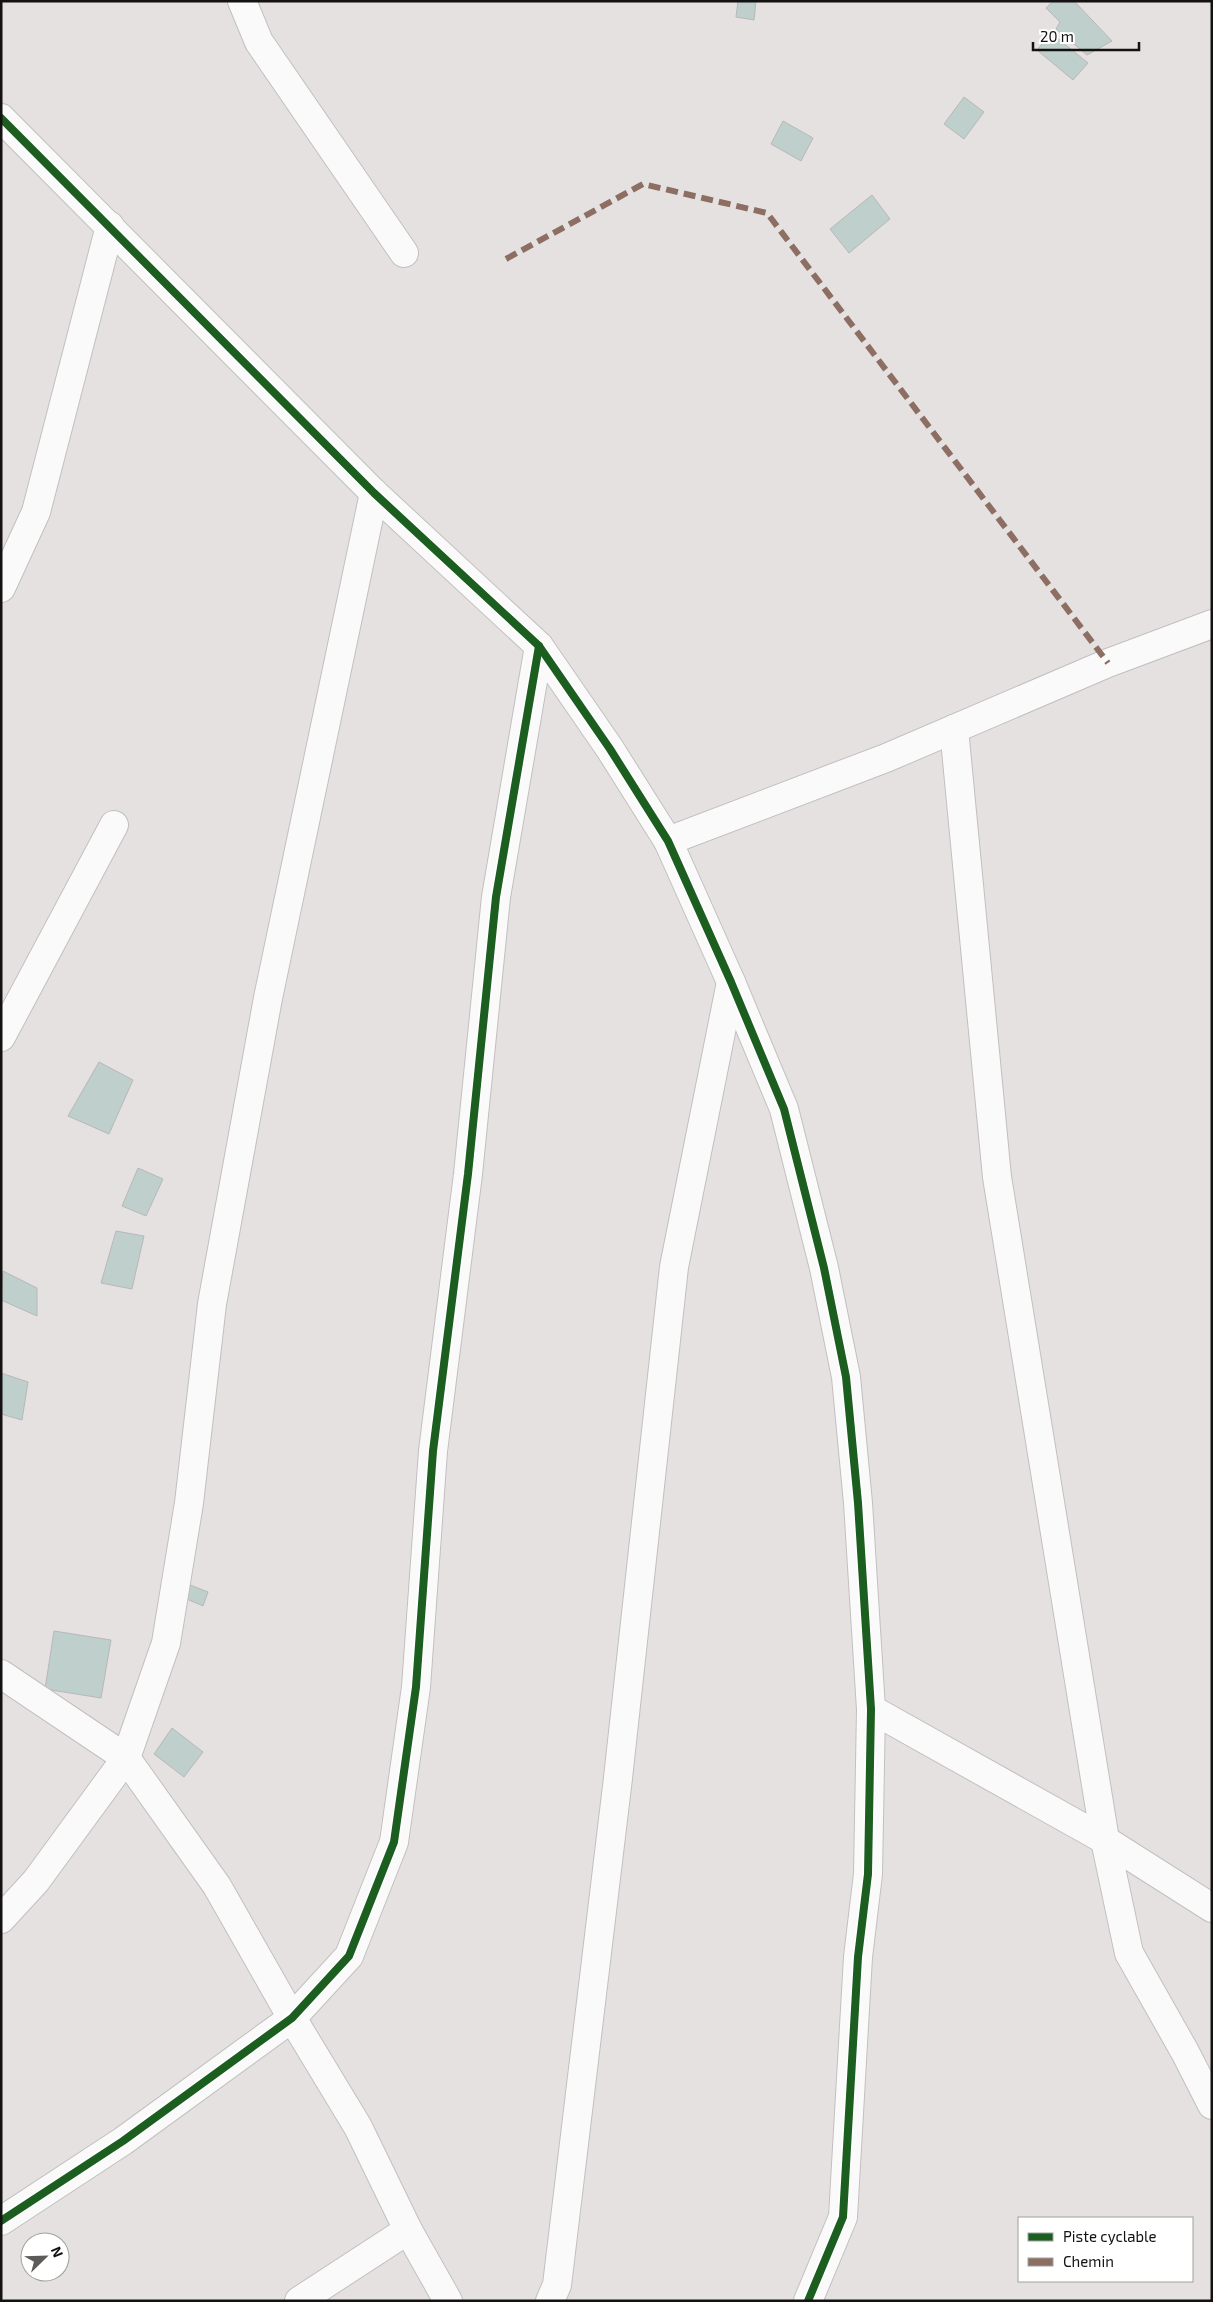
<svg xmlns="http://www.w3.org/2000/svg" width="1213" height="2302" font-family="'Exo 2',sans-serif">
<rect width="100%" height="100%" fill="#e5e1e1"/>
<g fill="#becfcc" stroke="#b8b8b8">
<polygon points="738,1 756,1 754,20 736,17"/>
<polygon points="1053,1 1074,1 1112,41 1087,55 1056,29 1060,22 1046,8"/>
<polygon points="1051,33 1088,63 1073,80 1037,50"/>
<polygon points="964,97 984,112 964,139 944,124"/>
<polygon points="783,121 813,138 801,161 771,144"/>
<polygon points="872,195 890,219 849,253 830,229"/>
<polygon points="99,1062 133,1080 109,1134 68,1116"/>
<polygon points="138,1168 163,1179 146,1216 122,1206"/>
<polygon points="116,1231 144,1236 132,1289 101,1283"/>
<polygon points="3,1271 37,1288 37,1316 1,1300"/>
<polygon points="1,1373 28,1382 22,1420 1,1414"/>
<polygon points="180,1581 208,1592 203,1606 175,1594"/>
<polygon points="54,1631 111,1640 101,1698 45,1689"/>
<polygon points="172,1728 203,1752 184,1777 154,1754"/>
</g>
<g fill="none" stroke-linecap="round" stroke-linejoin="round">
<g stroke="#c3bfc0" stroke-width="30">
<g id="minor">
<polyline points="242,1 259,42 404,253"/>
<polyline points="1,118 374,493 539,646 610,749 668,841 731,982 784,1109 824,1268 846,1377 858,1503 871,1709 868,1874 858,1957 843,2217 808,2301"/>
<polyline points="1,588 36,512 110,226"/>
<polyline points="954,729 997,1177 1105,1840 1129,1953 1185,2052 1212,2105"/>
<polyline points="668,841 886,758 1108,663 1212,624"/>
<polyline points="1,1037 114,825"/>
<polyline points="1,1674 126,1758 217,1886 292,2018 358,2127 408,2230 448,2301"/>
<polyline points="871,1709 1105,1840 1212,1908"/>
<polyline points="1,1919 36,1881 126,1758 166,1643 189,1503 212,1304 268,998 374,493"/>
<polyline points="1,2221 123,2141 292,2018 349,1956 394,1842 416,1687 433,1451 468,1174 496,897 539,646"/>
<polyline points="299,2301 408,2230"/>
<polyline points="550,2301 557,2285 618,1778 674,1267 731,982"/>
</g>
</g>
<use href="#minor" stroke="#fbfafa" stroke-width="28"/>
<polyline stroke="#8d6e63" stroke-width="6" stroke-dasharray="12 6" stroke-linecap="butt" points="506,259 643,184 767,213 1108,663"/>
<g stroke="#fff" stroke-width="11">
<g id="cycleway">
<polyline points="1,118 374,493 539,646 610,749 668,841 731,982 784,1109 824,1268 846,1377 858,1503 871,1709 868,1874 858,1957 843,2217 808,2301"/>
<polyline points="1,2221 123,2141 292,2018 349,1956 394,1842 416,1687 433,1451 468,1174 496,897 539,646"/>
</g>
</g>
<use href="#cycleway" stroke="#1b5e20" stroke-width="8"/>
</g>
<rect width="1213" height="2302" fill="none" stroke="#141111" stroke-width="5"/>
<rect x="1018" y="2217" width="175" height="65" fill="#ffffff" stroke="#a1a0a0"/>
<rect x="1028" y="2233" width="25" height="8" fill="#1b5e20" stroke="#a1a0a0"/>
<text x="1063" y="2242" font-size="15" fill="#141111">Piste cyclable</text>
<rect x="1028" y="2258" width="25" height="8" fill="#8d6e63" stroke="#a1a0a0"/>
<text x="1063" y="2267" font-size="15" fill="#141111">Chemin</text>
<g transform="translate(45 2257) rotate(67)"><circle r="24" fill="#ffffff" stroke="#a1a0a0"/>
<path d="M0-4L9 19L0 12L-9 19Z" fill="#5d5a5a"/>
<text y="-8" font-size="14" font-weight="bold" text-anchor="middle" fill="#141111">N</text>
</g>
<path d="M1033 42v8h106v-8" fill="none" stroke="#141111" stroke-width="2.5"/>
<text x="1040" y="42" font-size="15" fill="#141111" stroke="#ffffff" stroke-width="4" paint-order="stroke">20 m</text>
</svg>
